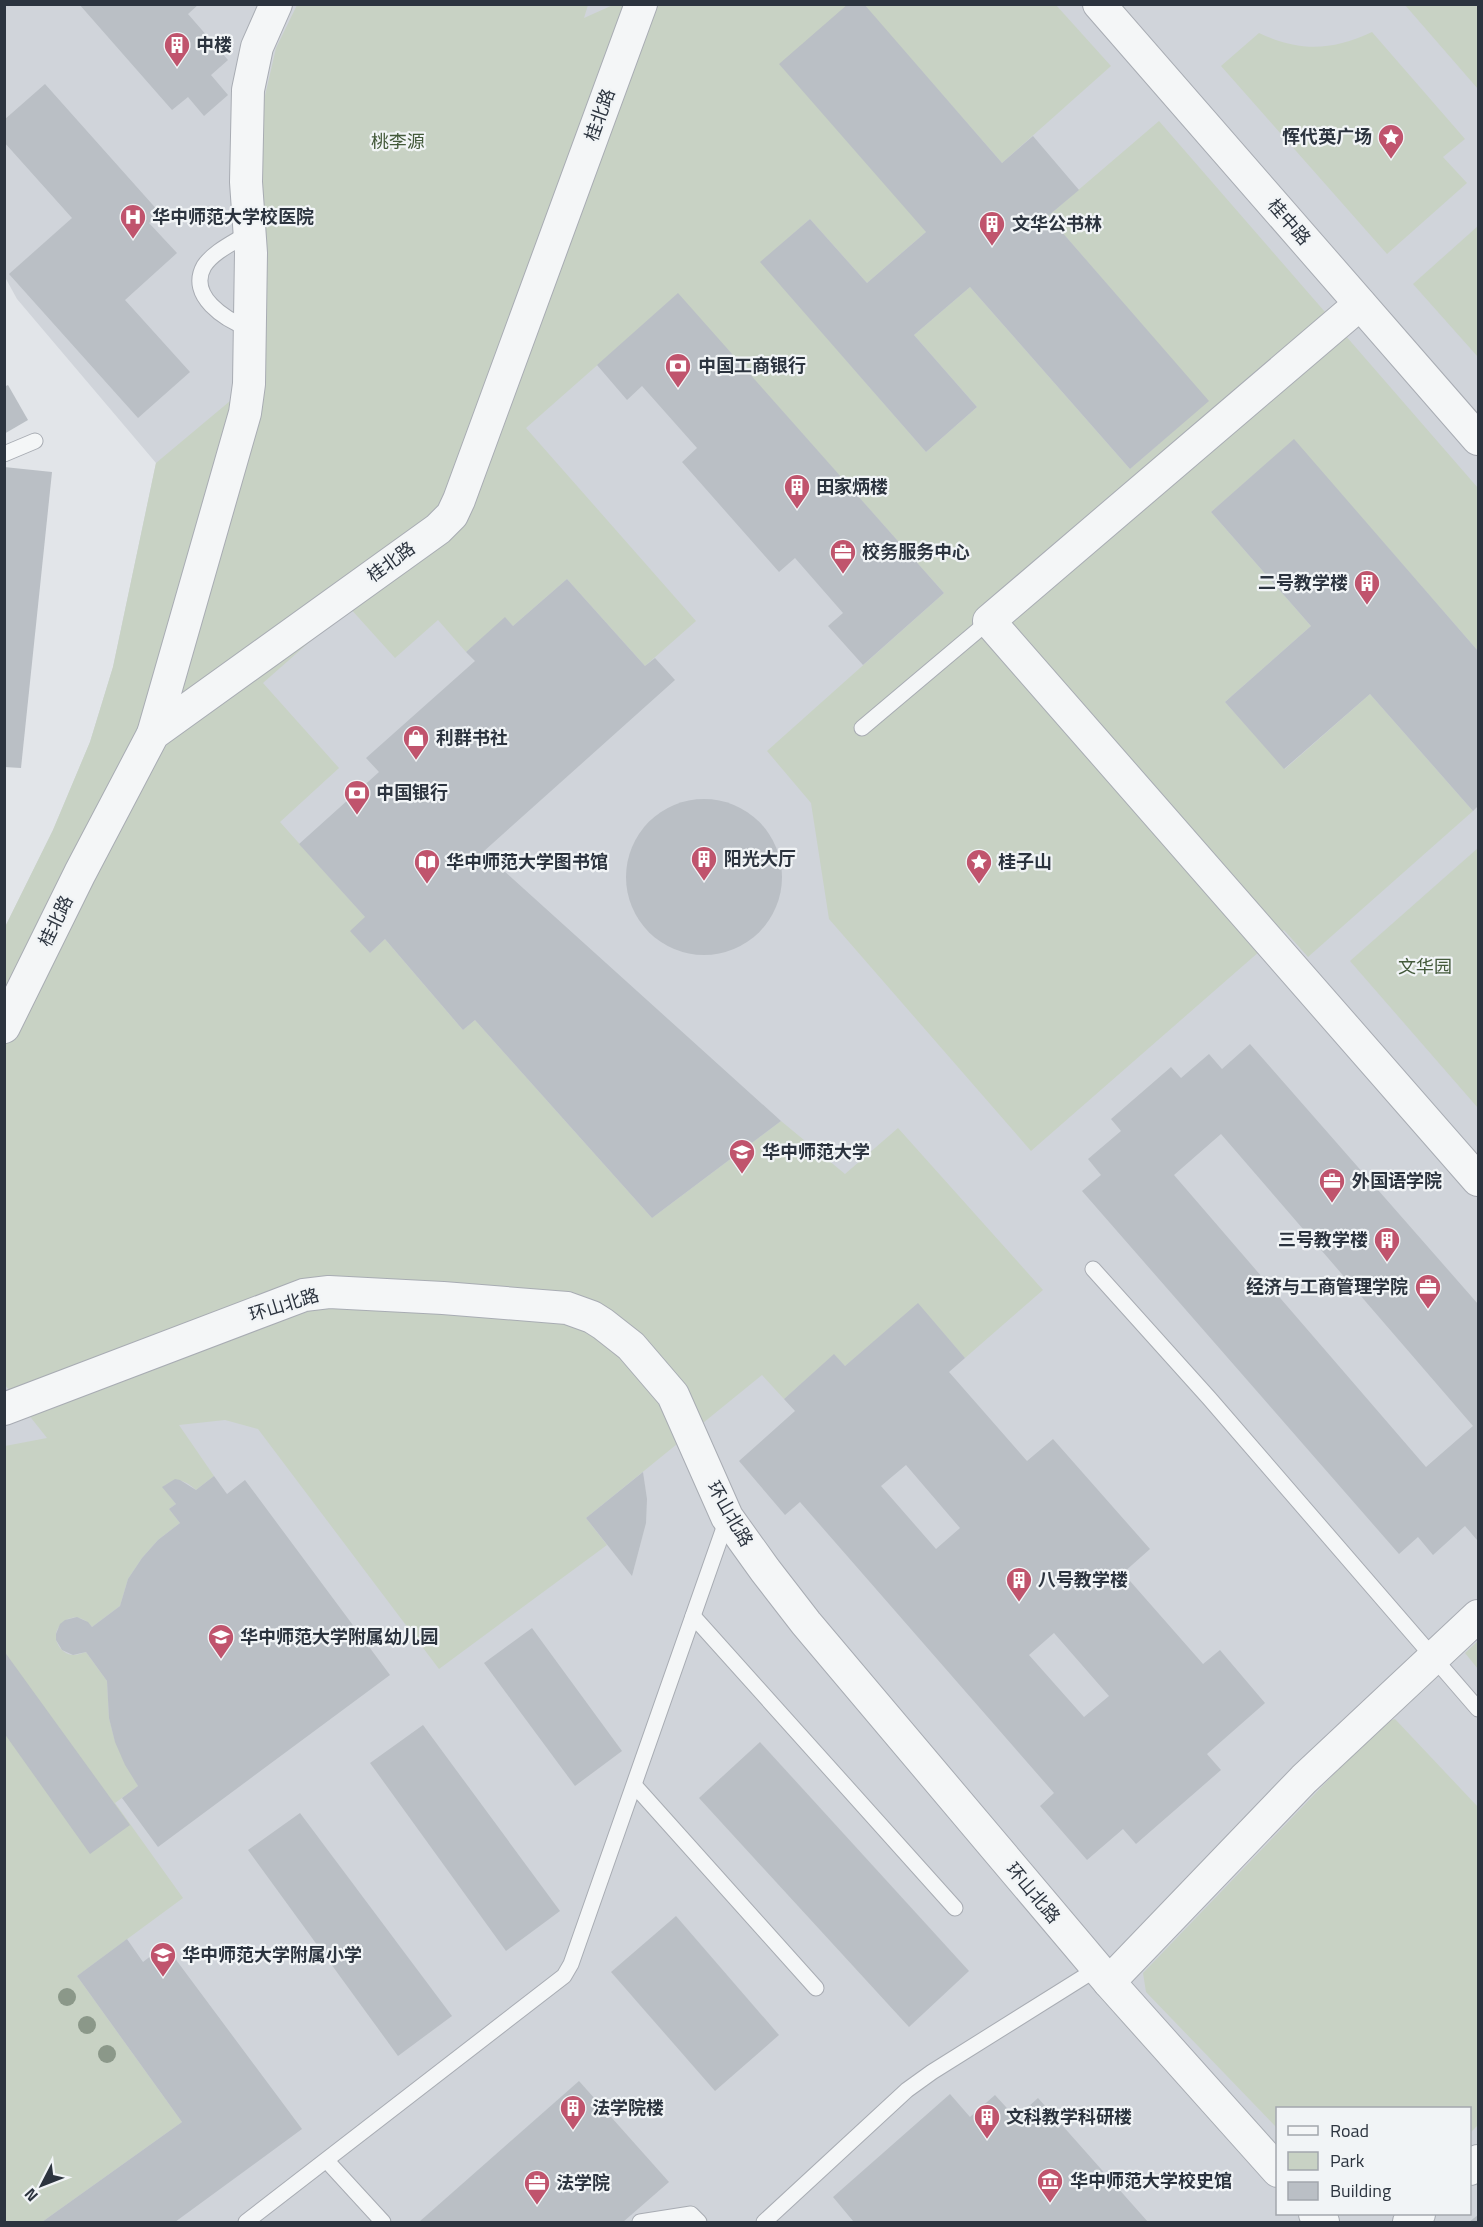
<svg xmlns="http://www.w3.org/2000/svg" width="1483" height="2227" font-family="'Titillium Web','Noto Sans SC',sans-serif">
<rect width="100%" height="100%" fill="#e2e5e9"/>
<path fill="#d0d4da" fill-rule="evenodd" d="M5,5H1478V2222H5L4,929L53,830L90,742L113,667L156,463L17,299L6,279ZM1278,2108H1470V2214H1278Z"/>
<g fill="#c8d2c4">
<path d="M297,5H588L584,18L613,5H848L926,232L867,283L810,219L761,262L926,452L977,407L914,335L970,287L1130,469L1208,401L1048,216L1159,121L1478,488V651L1294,440L1211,512L1311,626L1225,702L1285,769L1370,694L1473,811L1308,957L1284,930L1031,1151L829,919L811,803L767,751L944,593L678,294L526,428L696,621L645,666L567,579L513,626L505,618L466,652L438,620L395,658L349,607L263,683L339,768L280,822L365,917L370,953L385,939L463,1030L475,1020L652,1218L781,1121L845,1174L898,1128L1043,1290L965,1358L918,1304L845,1366L834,1355L784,1399L762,1375L586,1518L607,1545L439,1669L258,1429L225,1420L179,1425L214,1476L196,1490C184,1479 175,1477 163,1487L176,1504L169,1509L180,1523L158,1540L142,1558L128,1579L120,1606L92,1627C73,1602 42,1632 63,1651C70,1657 78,1655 86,1652L107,1681L109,1718L115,1741L138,1786L115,1803L183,1898L77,1976L182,2122L42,2222H4L5,1446L47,1438L5,1385L4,929L53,830L90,742L113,667L156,463L261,375V153L264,100L276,48Z"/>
<polygon points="864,5 1056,5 1111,66 1002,163"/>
<polygon points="1405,5 1478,5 1478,89"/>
<path d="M1372,32L1465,139L1443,157L1467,183L1387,254L1221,66L1259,33C1300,52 1331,51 1372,32Z"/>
<polygon points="1478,226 1478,357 1413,284"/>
<polygon points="1478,848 1478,1108 1350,961"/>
<polygon points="1478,1641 1478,1669 1465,1653"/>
<polygon points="1395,1719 1478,1807 1478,2125 1470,2133 1470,2108 1278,2108 1277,2128 1146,1992 1143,1973 1383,1723"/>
</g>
<g fill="#babfc5" fill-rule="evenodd">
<polygon points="79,4 199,4 188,14 228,60 211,75 228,95 204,116 188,97 172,110"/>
<polygon points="848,4 864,4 1002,163 1033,136 1079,190 1048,216 1209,401 1130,469 970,287 914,335 977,407 926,452 760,262 810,219 867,283 926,232 779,64"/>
<polygon points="45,84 160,213 149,223 177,253 125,300 190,372 138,418 9,274 72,218 4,142 4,120"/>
<polygon points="678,293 944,593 863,665 828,626 843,613 795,558 779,572 682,462 697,448 642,386 627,400 597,365"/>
<polygon points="8,385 28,420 4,434 4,387"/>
<polygon points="1294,439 1478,651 1478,806 1473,811 1370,694 1284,769 1225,702 1311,626 1211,512"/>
<polygon points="4,467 52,472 21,768 4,767"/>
<polygon points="567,579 645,666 655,658 675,680 483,852 781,1121 652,1218 475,1020 463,1030 385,939 370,953 350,931 365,917 299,844 379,772 366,758 475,661 466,652 505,617 513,626"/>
<circle cx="704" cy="877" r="78"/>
<path d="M1250,1044L1478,1304L1477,1540L1465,1526L1433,1555L1418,1537L1399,1554L1082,1191L1101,1175L1088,1159L1121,1131L1111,1119L1171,1067L1181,1078L1209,1054L1222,1069ZM1221,1134L1473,1426L1426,1467L1174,1175Z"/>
<path d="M918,1303L965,1358L949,1372L1027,1461L1053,1439L1150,1549L1123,1573L1203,1664L1220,1650L1265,1703L1207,1754L1221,1770L1136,1844L1123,1829L1087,1860L1040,1806L1054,1793L800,1502L785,1515L739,1461L795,1411L784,1399L834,1354L845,1366ZM906,1465L960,1528L936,1549L881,1486ZM1054,1633L1109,1696L1084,1717L1029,1655Z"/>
<polygon points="643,1472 647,1499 646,1523 632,1576 586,1518"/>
<polygon points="214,1476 227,1494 245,1480 390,1675 158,1847 122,1798 138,1786 125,1765 115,1742 109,1718 107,1681 86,1652 73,1655 62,1650 56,1640 56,1634 60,1624 65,1620 77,1617 88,1622 92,1627 120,1606 128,1579 142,1558 158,1540 180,1523 169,1509 176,1504 162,1487 175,1479 180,1480 196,1490"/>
<polygon points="532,1628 622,1751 575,1786 484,1663"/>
<polygon points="4,1651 130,1825 90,1854 4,1733"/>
<polygon points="423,1725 560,1911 506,1951 370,1763"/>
<polygon points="760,1742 969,1971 909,2027 699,1798"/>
<polygon points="300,1813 452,2016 398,2056 248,1850"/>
<polygon points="676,1916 779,2035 715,2091 611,1972"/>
<polygon points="127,1939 143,1962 165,1945 302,2129 175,2222 42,2222 182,2122 77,1976"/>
<polygon points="579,2081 669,2182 623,2222 419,2222"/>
<polygon points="950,2094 970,2117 995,2095 1016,2118 1038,2098 1148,2222 851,2222 853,2221 833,2197"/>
<polygon points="1478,2215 1478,2222 1469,2222"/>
</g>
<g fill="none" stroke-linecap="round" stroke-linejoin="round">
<g stroke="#a8acb3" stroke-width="17">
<g id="service">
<path d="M248,328C226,320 187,296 204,266C214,251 235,242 250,232"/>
<polyline points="4,454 35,441"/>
<polyline points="862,728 989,621"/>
<polyline points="1093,1269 1209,1398 1478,1709"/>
<polyline points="693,1616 955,1908"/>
<polyline points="635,1786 816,1988"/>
<polyline points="327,2161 383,2222"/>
<polyline points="246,2222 564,1976 571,1964 727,1519"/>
<polyline points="640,2222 691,2214 699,2222"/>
<polyline points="764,2222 907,2090 932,2072 1098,1968"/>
</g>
</g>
<g stroke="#a8acb3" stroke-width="34">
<g id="minor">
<polyline points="1099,4 1478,439"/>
<polyline points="1360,304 989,621 1478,1180"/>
<polyline points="153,734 245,413 249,384 251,253 246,182 248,90 257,47 276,4"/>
<polyline points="4,1027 80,873 153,734 438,529 452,515 459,500 641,4"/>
<polyline points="4,1409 304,1295 329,1292 443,1298 567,1308 592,1317 603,1324 631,1346 673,1395 727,1517 765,1570 806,1623 1109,1982 1278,2171"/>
<polyline points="1109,1982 1304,1779 1478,1616"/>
<polyline points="1470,2169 1478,2161"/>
<polyline points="1315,2214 1323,2222"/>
<polyline points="1409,2222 1419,2214"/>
</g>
</g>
<use href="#service" stroke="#f4f6f7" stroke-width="15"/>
<use href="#minor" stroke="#f4f6f7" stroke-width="32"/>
</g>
<g fill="#8b9889">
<circle cx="67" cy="1997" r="9"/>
<circle cx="87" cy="2025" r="9"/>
<circle cx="107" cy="2054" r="9"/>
</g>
<defs>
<g id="building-pin" transform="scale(1.35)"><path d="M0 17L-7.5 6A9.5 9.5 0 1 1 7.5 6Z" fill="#c0546d" stroke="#f1f4f6"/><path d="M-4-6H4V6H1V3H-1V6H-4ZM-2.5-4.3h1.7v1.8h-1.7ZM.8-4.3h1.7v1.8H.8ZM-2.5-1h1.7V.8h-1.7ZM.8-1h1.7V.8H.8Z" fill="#fff"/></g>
<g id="sight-pin" transform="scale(1.35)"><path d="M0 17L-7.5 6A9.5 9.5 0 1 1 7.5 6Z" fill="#c0546d" stroke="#f1f4f6"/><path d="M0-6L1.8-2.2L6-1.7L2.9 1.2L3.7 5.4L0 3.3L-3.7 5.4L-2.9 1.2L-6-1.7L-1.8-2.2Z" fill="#fff"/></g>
<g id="hospital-pin" transform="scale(1.35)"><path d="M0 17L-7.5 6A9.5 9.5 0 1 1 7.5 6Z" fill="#c0546d" stroke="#f1f4f6"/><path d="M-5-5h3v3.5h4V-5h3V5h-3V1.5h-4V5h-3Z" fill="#fff"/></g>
<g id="bank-pin" transform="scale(1.35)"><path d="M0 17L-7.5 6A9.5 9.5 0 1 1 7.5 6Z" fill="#c0546d" stroke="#f1f4f6"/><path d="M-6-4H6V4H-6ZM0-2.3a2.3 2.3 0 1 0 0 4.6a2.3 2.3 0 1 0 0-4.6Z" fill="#fff"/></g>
<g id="office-pin" transform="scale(1.35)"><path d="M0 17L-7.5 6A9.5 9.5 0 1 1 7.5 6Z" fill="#c0546d" stroke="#f1f4f6"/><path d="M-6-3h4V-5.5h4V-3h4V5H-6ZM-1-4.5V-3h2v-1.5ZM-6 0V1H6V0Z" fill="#fff"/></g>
<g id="shop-pin" transform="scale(1.35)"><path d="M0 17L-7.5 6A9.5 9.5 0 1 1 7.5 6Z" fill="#c0546d" stroke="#f1f4f6"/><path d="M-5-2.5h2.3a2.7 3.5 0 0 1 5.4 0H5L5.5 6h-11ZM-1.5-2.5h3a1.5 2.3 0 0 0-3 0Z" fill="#fff"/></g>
<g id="library-pin" transform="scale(1.35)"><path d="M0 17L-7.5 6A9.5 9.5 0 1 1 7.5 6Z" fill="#c0546d" stroke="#f1f4f6"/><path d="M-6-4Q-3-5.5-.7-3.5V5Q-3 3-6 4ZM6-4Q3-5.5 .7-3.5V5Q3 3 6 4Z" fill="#fff"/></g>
<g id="university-pin" transform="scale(1.35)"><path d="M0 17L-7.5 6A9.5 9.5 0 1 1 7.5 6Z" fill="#c0546d" stroke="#f1f4f6"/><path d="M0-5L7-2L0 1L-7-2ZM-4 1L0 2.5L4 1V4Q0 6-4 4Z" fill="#fff"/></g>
<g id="school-pin" transform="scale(1.35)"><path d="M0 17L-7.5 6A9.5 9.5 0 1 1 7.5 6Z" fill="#c0546d" stroke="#f1f4f6"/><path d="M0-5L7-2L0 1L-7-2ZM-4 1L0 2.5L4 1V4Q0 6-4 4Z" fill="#fff"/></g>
<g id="museum-pin" transform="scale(1.35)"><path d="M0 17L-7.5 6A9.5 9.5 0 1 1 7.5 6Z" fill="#c0546d" stroke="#f1f4f6"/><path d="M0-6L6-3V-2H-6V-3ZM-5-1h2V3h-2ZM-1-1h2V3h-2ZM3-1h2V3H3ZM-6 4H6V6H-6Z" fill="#fff"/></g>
</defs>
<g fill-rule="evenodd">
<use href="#building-pin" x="177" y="45"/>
<use href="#sight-pin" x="1391" y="137"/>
<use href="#hospital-pin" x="133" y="217"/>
<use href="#building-pin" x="992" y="224"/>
<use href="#bank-pin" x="678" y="366"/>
<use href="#building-pin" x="797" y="487"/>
<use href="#office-pin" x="843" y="552"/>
<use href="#building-pin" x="1367" y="583"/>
<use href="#shop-pin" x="416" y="738"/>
<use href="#bank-pin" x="357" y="793"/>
<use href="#building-pin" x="704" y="859"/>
<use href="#library-pin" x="427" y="862"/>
<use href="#sight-pin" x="979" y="862"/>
<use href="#university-pin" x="742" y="1152"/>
<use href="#office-pin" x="1332" y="1181"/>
<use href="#building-pin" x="1387" y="1240"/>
<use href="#office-pin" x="1428" y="1287"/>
<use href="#building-pin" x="1019" y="1580"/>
<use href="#school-pin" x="221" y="1637"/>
<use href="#school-pin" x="163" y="1955"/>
<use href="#building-pin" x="573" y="2108"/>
<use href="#building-pin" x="987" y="2117"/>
<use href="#museum-pin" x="1050" y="2181"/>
<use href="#office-pin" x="537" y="2183"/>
</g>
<g text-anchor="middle" stroke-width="4.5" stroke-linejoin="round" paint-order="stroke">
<g font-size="18" font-weight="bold" fill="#2c343f" stroke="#f1f4f6" text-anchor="start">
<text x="196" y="51">中楼</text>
<text x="1372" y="143" text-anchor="end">恽代英广场</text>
<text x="152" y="223">华中师范大学校医院</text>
<text x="1012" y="230">文华公书林</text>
<text x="698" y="372">中国工商银行</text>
<text x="816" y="493">田家炳楼</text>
<text x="862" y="558">校务服务中心</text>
<text x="1348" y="589" text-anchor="end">二号教学楼</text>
<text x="436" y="744">利群书社</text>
<text x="376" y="799">中国银行</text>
<text x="724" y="865">阳光大厅</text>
<text x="446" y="868">华中师范大学图书馆</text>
<text x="998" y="868">桂子山</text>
<text x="762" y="1158">华中师范大学</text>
<text x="1352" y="1187">外国语学院</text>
<text x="1368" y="1246" text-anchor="end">三号教学楼</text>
<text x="1408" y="1293" text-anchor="end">经济与工商管理学院</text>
<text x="1038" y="1586">八号教学楼</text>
<text x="240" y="1643">华中师范大学附属幼儿园</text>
<text x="182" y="1961">华中师范大学附属小学</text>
<text x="592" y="2114">法学院楼</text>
<text x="1006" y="2123">文科教学科研楼</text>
<text x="1070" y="2187">华中师范大学校史馆</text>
<text x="556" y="2189">法学院</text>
</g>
<g font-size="18" fill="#2c343f" stroke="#f1f4f6">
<text transform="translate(600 115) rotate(-70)" y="6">桂北路</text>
<text transform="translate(1289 222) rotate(49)" y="6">桂中路</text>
<text transform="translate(391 562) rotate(-36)" y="6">桂北路</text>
<text transform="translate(56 921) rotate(-64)" y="6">桂北路</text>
<text transform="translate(284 1305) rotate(-17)" y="6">环山北路</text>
<text transform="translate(730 1514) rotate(60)" y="6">环山北路</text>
<text transform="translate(1033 1893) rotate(50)" y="6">环山北路</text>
</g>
<g font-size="18" fill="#43593a" stroke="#f1f4f6">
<text x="398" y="148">桃李源</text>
<text x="1425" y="973">文华园</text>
</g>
</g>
<rect width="1483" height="2227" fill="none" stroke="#2c343f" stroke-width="12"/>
<rect x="1276" y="2107" width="195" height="108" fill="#f1f4f6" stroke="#a2a7ad" stroke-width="1.5"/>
<rect x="1288" y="2126" width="30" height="9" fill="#f4f6f7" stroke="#a2a7ad" stroke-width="1.5"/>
<text x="1330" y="2137" font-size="18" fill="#2c343f">Road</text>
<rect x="1288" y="2152" width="30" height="18" fill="#c8d2c4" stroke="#a2a7ad" stroke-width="1.5"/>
<text x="1330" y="2167" font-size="18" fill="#2c343f">Park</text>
<rect x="1288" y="2182" width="30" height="18" fill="#babfc5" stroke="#a2a7ad" stroke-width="1.5"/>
<text x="1330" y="2197" font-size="18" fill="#2c343f">Building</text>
<g transform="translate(42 2185) rotate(228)" stroke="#f1f4f6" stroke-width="4.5" paint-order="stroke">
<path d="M0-4.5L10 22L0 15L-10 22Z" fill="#2c343f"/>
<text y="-9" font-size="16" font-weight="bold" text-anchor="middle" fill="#2c343f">N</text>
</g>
</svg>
